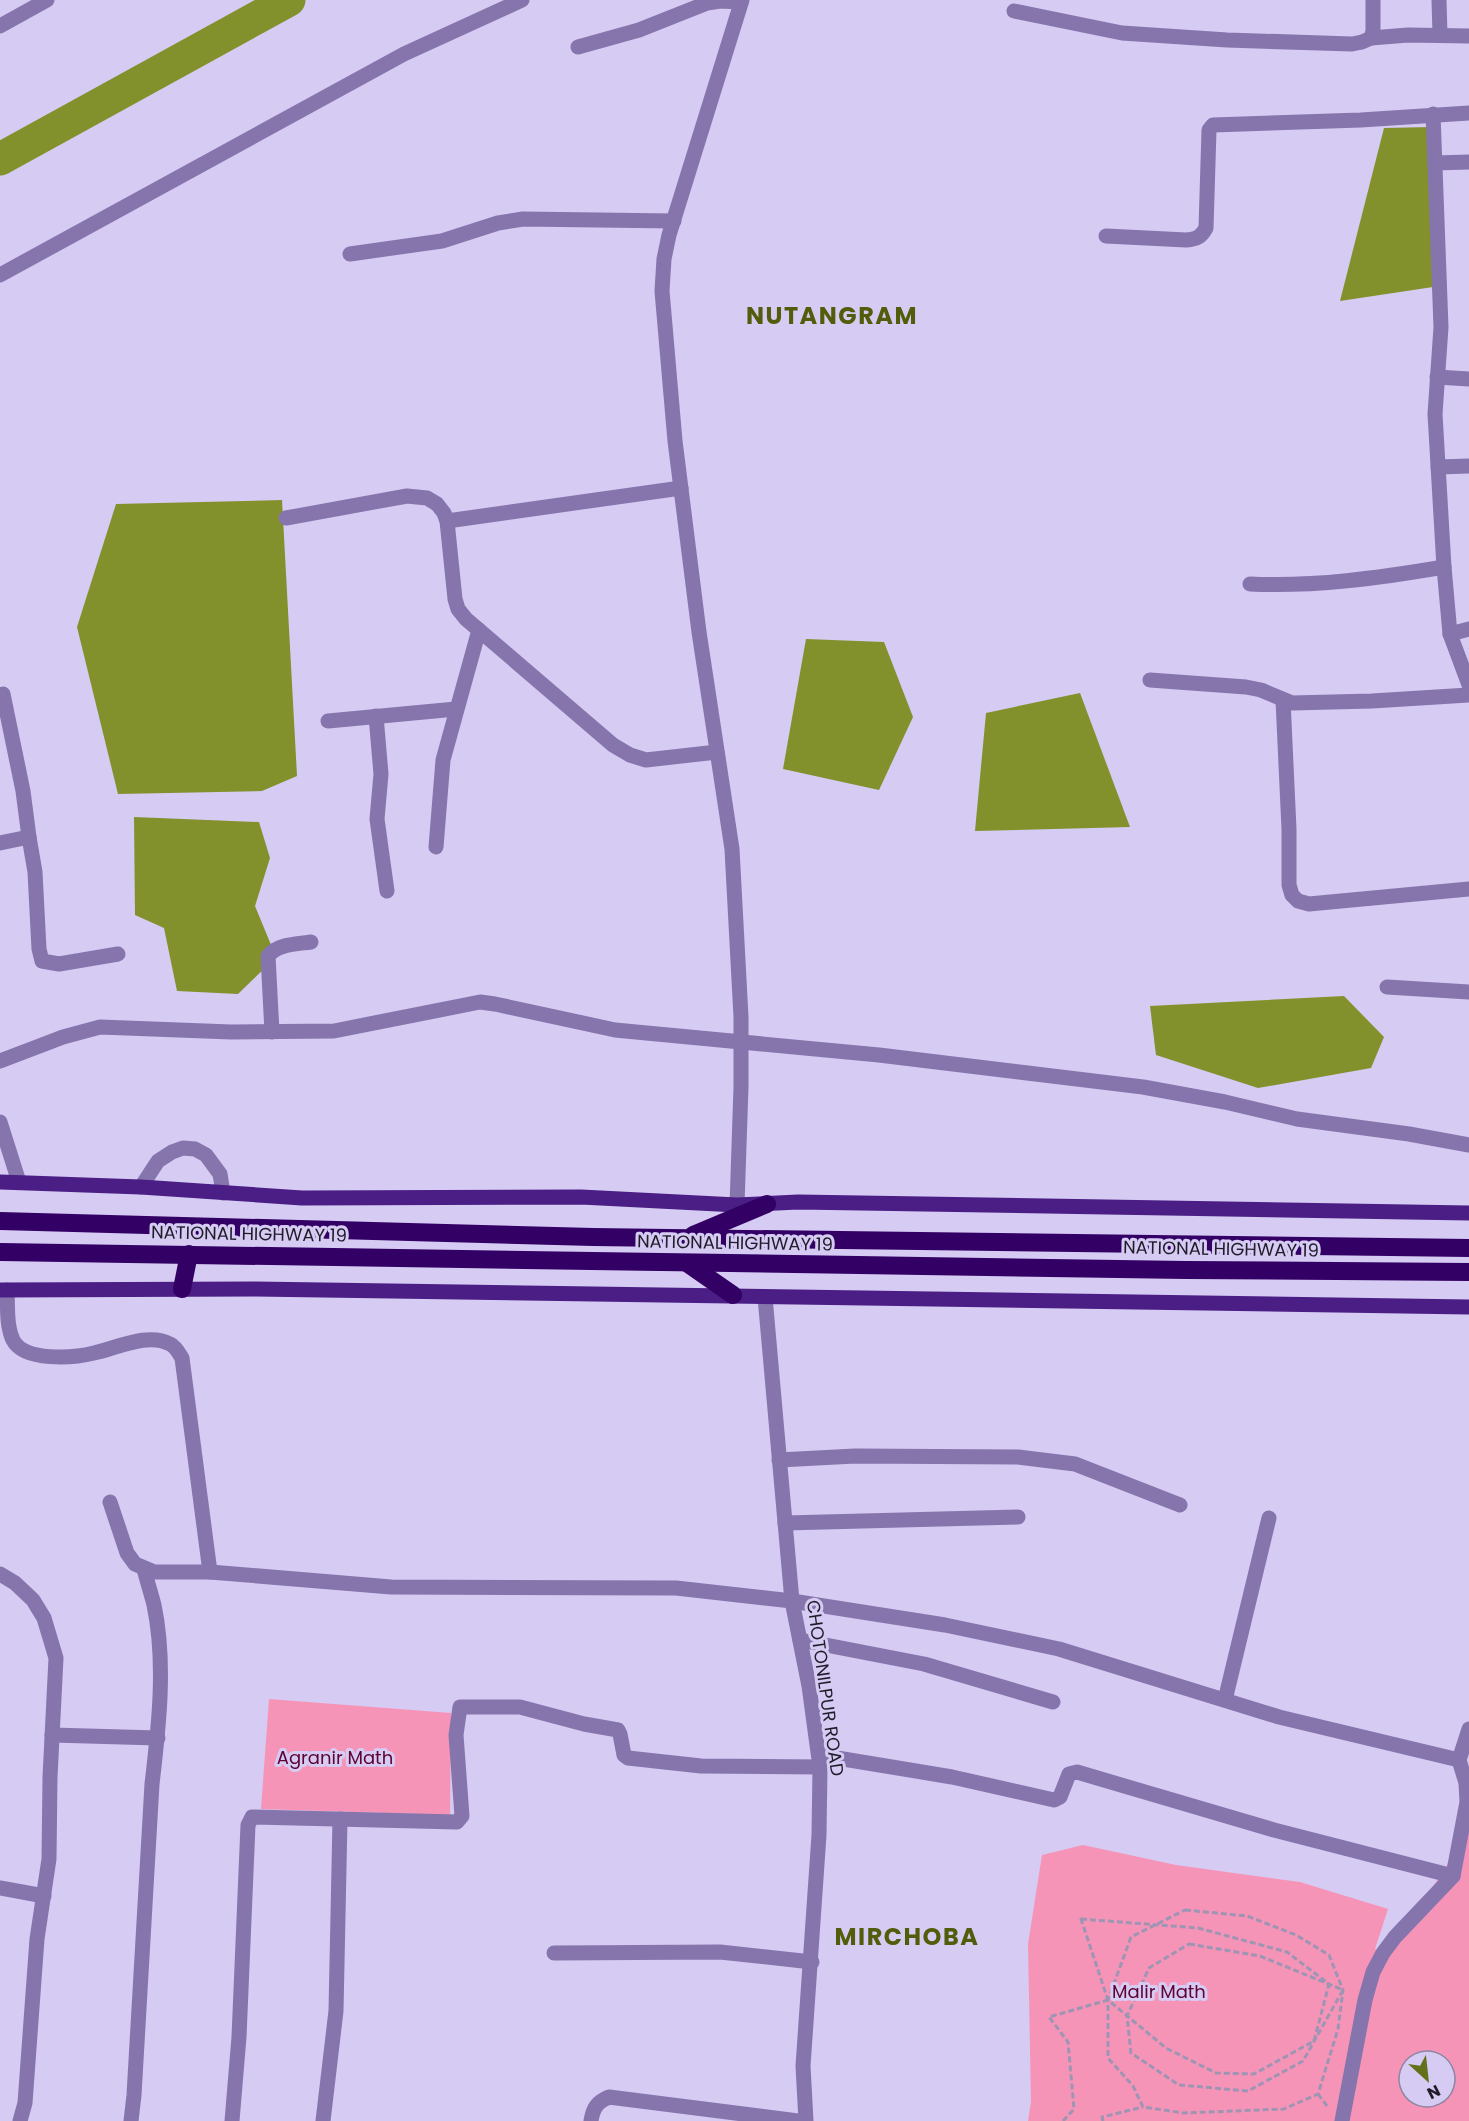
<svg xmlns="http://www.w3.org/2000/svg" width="1469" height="2121" font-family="Poppins,sans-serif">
<rect width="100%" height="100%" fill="#d6cbf3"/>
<g fill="#f694b7" fill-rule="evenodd">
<polygon points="269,1699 451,1713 450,1815 261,1809"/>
<path d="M1469,1816V2121H1028L1031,2102L1028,1944L1042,1855L1083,1845L1176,1865L1300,1882L1388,1909L1375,1949L1382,1955L1381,1968L1447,1865ZM1409,2061H1445V2097H1409Z"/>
</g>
<g fill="#82912b">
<polygon points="1432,127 1433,287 1340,301 1384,128"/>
<polygon points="282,500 297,776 262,791 118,794 77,627 116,504"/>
<polygon points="806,639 884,642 913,717 879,790 783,769"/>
<polygon points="1080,693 1130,827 975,831 986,713"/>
<polygon points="134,817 259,822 270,858 255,906 276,957 238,994 177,991 164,928 135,915"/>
<polygon points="1344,996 1384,1037 1371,1068 1258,1088 1156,1055 1150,1006"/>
</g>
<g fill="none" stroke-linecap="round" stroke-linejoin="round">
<polyline stroke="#82912b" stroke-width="33" points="0,159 289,0"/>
<g stroke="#9e95b5" stroke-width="3" stroke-dasharray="6 3" stroke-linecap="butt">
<polygon points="1185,1910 1247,1916 1296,1935 1329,1955 1343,1990 1338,2029 1318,2094 1284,2109 1184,2113 1143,2107 1133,2086 1108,2058 1108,2000 1131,1937"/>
<polygon points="1081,1919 1198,1928 1287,1952 1329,1984 1314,2041 1254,2074 1216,2073 1166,2048 1108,2000"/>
<polygon points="1189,1944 1260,1956 1343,1990 1303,2061 1248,2091 1179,2085 1131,2053 1127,2016 1149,1968"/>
<polyline points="1318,2094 1327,2106"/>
<polyline points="1063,2121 1074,2109 1068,2042 1049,2017 1108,2000"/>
<polyline points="1103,2121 1102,2117 1143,2107"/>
</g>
<g stroke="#8575ac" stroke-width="15">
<polyline points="1439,0 1440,35"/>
<polyline points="1014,11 1122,33 1227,40 1352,44 1362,42 1371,38 1373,31 1373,0"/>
<polyline points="0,26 47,0"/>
<polyline points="1371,38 1408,35 1469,36"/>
<polyline points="578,47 639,30 707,3 720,1 741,2"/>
<polyline points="1433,114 1441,327 1435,414 1444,567 1450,634 1469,685"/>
<polyline points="1435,163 1469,162"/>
<path d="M1106,236L1186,240C1197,239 1201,237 1206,228L1209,130L1213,125L1361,120L1469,113"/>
<polyline points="350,254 442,241 498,223 523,219 674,221"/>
<polyline points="0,275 404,54 522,0"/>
<polyline points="1437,377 1469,379"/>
<polyline points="1438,467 1469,466"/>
<polyline points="286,518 407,496 427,498 437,504 444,513 447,521 455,599 458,609 466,619 613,745 630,755 646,760 717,752"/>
<polyline points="447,521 681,488"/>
<path d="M1250,584C1315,587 1379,578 1444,567"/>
<polyline points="1450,634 1469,629"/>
<polyline points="1150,680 1246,687 1261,690 1292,703 1372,701 1469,695"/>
<polyline points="1283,700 1289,829 1289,885 1292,895 1298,901 1309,904 1469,889"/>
<polyline points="376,716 381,774 377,819 387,891"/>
<polyline points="328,721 456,709"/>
<polyline points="29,837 35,872 39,949 42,961 59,964 118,954"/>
<polyline points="0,843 29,837 23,791 3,694"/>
<polyline points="436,847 443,760 479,630"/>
<polyline points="1387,987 1469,992"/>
<path d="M272,1032L268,956C277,944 297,944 311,942"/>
<polyline points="0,1061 63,1037 100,1027 231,1032 334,1031 480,1002 495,1004 615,1030 879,1055 1143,1087 1225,1102 1297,1119 1409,1134 1469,1145"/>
<polyline points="0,1122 19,1182"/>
<polyline points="141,1187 158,1161 172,1152 183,1148 195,1149 206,1155 220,1174 223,1193"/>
<polyline points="737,1205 741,1087 741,1017 732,849 699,632 675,441 662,291 664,259 669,235 742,0"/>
<path d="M7,1290C8,1306 6,1325 13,1340C24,1362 74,1358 94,1353C117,1348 148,1332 170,1344C175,1346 179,1353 182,1358L210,1572"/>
<polyline points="765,1297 792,1601 809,1686 820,1767 819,1835 803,2066 806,2121"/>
<polyline points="779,1460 855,1456 1018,1457 1075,1464 1180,1505"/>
<polyline points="110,1502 127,1553 135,1564 154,1572 210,1572 391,1587 676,1588 792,1601 945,1625 1059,1649 1279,1717 1459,1760"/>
<polyline points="785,1523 1018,1517"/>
<polyline points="0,1574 15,1583 33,1600 44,1618 56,1658 50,1777 49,1859 37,1939 25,2103 20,2121"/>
<polyline points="800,1640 924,1664 1053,1702"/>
<polyline points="1225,1700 1269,1518"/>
<polyline points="52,1735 158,1738"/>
<polyline points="819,1755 952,1777 1054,1800 1060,1797 1069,1774 1077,1772 1274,1830 1453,1876"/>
<polyline points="0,1888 44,1896"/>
<polyline points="554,1953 720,1952 812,1962"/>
<path d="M131,2121L134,2095L152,1784C159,1725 166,1662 154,1605C151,1593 147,1581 144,1569"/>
<polyline points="232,2121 239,2037 248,1825 252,1817 457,1822 462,1816 456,1735 460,1707 520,1707 584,1724 618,1730 620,1734 624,1755 628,1758 701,1766 820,1767"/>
<polyline points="323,2121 336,2011 340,1819"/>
<path d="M591,2121C593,2108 597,2102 609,2097L798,2121"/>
<polyline points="1342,2121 1365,2000 1373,1972 1383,1953 1395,1937 1453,1876 1467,1802 1466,1783 1459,1760 1469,1729"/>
</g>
<g stroke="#4a1e84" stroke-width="15">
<polyline points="0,1182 141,1187 302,1198 581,1197 737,1205 798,1202 1469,1213"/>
<polyline points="0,1290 255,1289 1469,1307"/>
</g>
<g stroke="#330065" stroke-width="18">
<polyline points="0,1221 593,1237 1469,1248"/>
<polyline points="693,1235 767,1204"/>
<polyline points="0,1252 1186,1270 1469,1272"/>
<polyline points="687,1263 733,1295"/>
<polyline points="182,1289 189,1254"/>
</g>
</g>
<g text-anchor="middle" stroke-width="6" stroke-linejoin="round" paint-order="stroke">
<g font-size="18" fill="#201c2a" stroke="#d6cbf3">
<text transform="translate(249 1234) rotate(1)" y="6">NATIONAL HIGHWAY 19</text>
<text transform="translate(735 1243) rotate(1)" y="6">NATIONAL HIGHWAY 19</text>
<text transform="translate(1221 1249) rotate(1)" y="6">NATIONAL HIGHWAY 19</text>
<text transform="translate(825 1688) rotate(82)" y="6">CHOTONILPUR ROAD</text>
</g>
<g font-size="18" fill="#5d0231" stroke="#d6cbf3">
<text x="335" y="1764">Agranir Math</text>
<text x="1159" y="1998">Malir Math</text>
</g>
<g font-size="24" font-weight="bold" letter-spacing="1.5" fill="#525d0b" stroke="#d6cbf3">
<text x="832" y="324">NUTANGRAM</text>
<text x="907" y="1945">MIRCHOBA</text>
</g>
</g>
<g transform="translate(1427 2079) rotate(153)"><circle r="28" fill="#d6cbf3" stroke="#8d85a3" stroke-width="1.5"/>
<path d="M0-4.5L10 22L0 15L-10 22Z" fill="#64711b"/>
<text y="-9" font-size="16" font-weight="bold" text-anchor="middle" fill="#201c2a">N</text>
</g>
</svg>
